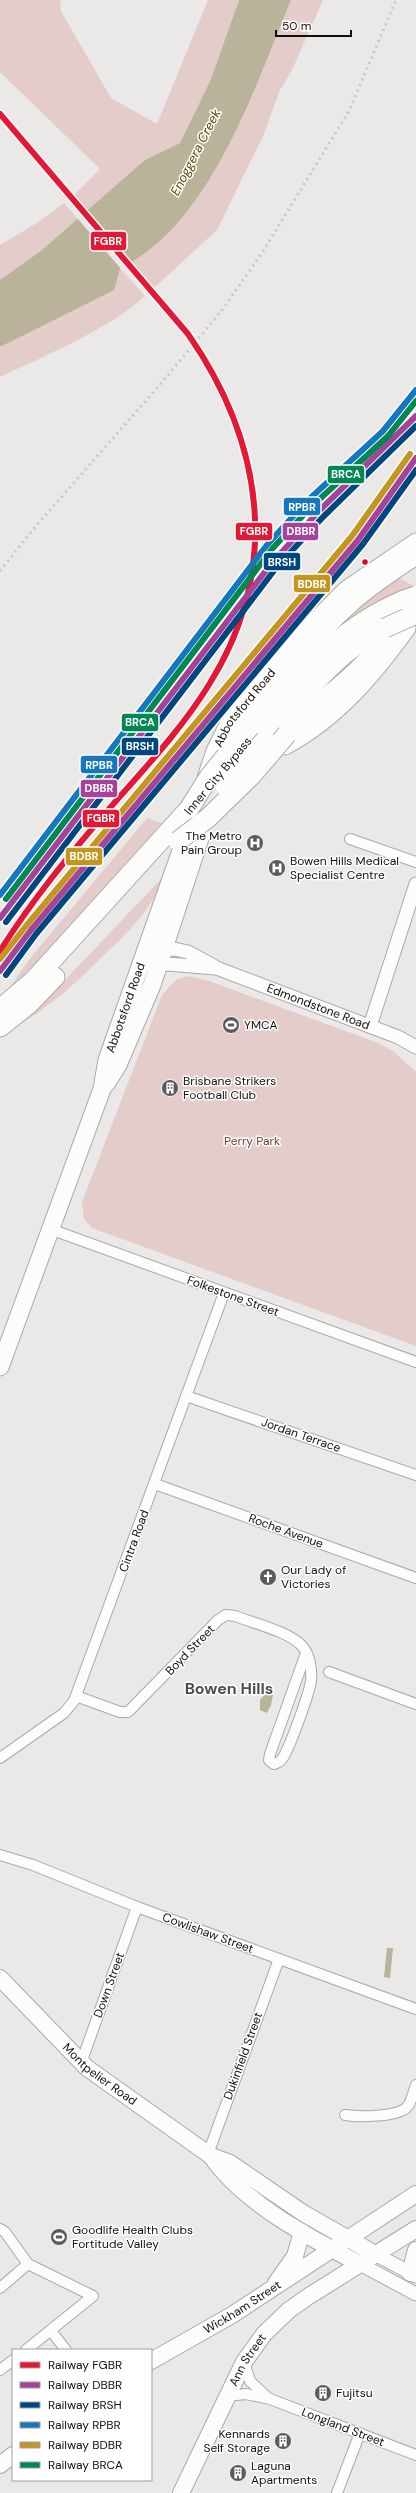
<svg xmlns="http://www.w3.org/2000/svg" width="416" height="2493" font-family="'DM Sans',sans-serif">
<rect width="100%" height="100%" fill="#ebe9e7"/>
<g fill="#e3ccc9">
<polygon points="0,0 60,0 61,11 111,98 157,124 208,0 239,0 211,79 180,143 145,160 88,211 74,195 100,169 0,72"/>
<polygon points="291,0 323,0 292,70 280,90 263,136 217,230 154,288 132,262 170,231 258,77"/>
<polygon points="64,203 78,219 42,250 0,280 0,245 37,223"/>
<path d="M120,268L145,296C110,329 44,356 0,377V348Z"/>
<polygon points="399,578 414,586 375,602 347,619 345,615"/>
<polygon points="147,818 162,823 34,965 7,991 32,956"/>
<path d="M163,877C152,910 129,931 105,954C77,982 51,1006 17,1026L45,1001Z"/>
<polygon points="189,976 209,981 378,1043 393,1051 416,1072 416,1346 92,1228 84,1219 82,1202 162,995 177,979"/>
</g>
<g fill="#b9b399">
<path d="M239,0H291C255,86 210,226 120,268L114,290L0,347V280L42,250L145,160L180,143L211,79Z"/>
<polygon points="266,1693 273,1695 271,1705 267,1713 260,1710 260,1700"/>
<polygon points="387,1948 393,1948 390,1978 384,1977"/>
</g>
<polygon fill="#ebe9e7" points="86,210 88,211 133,264 122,270 78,219 77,218"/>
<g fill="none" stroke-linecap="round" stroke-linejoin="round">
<g stroke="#aaa9a7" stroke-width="12">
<g id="minor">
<polyline points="350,839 416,862"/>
<polyline points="50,1229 416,1362"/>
<polyline points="186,1396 416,1475"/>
<polyline points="155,1484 416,1578"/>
<polyline points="329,1672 416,1704"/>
<path d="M76,1696L120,1712H128L218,1620L226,1615L235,1616C253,1623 290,1632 302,1646C310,1654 312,1671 311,1681C309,1694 289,1750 282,1759C280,1762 277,1763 274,1764L269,1760L270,1754L306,1653"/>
<polyline points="0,1758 64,1713 74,1701 224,1293"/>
<polyline points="0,1855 33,1865 137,1907 416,2009"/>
<polyline points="81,2063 137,1907"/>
<path d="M345,2115C358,2117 396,2117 406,2108C412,2103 413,2092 416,2085"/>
<polyline points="208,2154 279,1959"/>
<polyline points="0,2229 5,2232 28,2264 93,2296 26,2350"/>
<polyline points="0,2288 28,2264"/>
<polyline points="51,2331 66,2350"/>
<polyline points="244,2362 250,2381 268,2398"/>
<polyline points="0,2370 13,2360"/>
<polyline points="226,2396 246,2394 270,2399 416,2455"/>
<polyline points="337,2493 360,2433"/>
</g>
</g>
<g stroke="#aaa9a7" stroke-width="15">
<g id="tertiary">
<path id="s1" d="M156,951L174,949L188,952L219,969L398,1037L416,1047"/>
<polyline points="151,965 167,964 215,968"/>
<polyline points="370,1026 416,884"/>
<polyline points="375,2254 416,2276"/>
<polyline points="360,2264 416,2294"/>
</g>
</g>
<g stroke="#aaa9a7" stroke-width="18">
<g id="primary">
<path id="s2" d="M0,1978L87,2068L211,2156L230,2163L303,2213L375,2254"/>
<path d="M211,2156C243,2203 310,2238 360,2264"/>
<polyline points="410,2273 416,2250"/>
<polyline points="276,2283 295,2256 302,2232"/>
<path id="s3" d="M151,2361L232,2315L416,2194"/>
<polyline points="0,2465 13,2455"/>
<path id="s4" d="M181,2493L244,2362L264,2334L289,2310L309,2296L416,2229"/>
</g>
</g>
<g stroke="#aaa9a7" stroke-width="19">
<g id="trunk">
<path d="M285,746C337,718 374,674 407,628"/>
<path id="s5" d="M206,778L215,751L229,723L311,625L347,589L416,542"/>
<polyline points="106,1084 118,1065 152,985 201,835"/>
<path id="s6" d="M0,1367L102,1089L107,1060L189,828"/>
</g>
</g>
<g stroke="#aaa9a7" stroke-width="21">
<g id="motorway">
<path d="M271,733C305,694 338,650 385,628"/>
<path d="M253,734C301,677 333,630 404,600"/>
<path d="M287,734C319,700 359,676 386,638"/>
<path d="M226,756C264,703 300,647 350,603C370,585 393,570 416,555"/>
<polyline points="0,1009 34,980 189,809"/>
<polyline points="0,1027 29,1004 55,977"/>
</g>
</g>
<use href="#minor" stroke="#fcfcfb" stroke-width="10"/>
<use href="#tertiary" stroke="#fcfcfb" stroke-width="13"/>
<use href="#primary" stroke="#fcfcfb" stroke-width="16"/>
<use href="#trunk" stroke="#fcfcfb" stroke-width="17"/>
<use href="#motorway" stroke="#fcfcfb" stroke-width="19"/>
<g stroke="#c9c8c8" stroke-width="3" stroke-dasharray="2 4" stroke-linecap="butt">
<polyline points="0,118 24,143"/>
<polyline points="0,571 36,526 164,380 222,310 262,253 349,111 396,0"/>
</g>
<g stroke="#aaa9a7" stroke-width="21" stroke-linecap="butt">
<g id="motorway-bridge">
<polyline points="404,600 416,596"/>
<polyline points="385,628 416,614"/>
<polyline points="225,786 265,740"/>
<polyline points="189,809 209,777 226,756"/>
<polyline points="178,841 208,818 252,775 287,734"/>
</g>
</g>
<use href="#motorway-bridge" stroke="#fcfcfb" stroke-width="19"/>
<g stroke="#fff" stroke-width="9">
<path id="rail-1" d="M0,114L188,334C263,442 282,567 210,683C182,729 144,769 109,809C70,854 32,900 0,951"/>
</g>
<g stroke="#fff" stroke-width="9">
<g id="rail-2">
<polyline points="0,918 271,564 318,512 416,416"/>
<polyline points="0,971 31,930 358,540 416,458"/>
</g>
</g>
<g stroke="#fff" stroke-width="9">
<g id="rail-3">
<polyline points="6,922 276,568 323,517 416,426"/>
<polyline points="6,975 36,934 363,544 416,470"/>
</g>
</g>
<g stroke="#fff" stroke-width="9">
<polyline id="rail-4" points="0,895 267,545 305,503 383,431 416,390"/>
</g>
<g stroke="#fff" stroke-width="9">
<polyline id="rail-5" points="0,959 26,926 352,536 410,454"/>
</g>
<g stroke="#fff" stroke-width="9">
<polyline id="rail-6" points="6,899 272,549 310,508 388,436 416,401"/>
</g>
<use href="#rail-1" stroke="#e31837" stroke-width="6"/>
<use href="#rail-2" stroke="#a54399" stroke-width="6"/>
<use href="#rail-3" stroke="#00467f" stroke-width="6"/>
<use href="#rail-4" stroke="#1578be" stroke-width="6"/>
<use href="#rail-5" stroke="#c3971f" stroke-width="6"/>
<use href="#rail-6" stroke="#008752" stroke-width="6"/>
</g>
<defs>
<g id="hospital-disc" transform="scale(0.9)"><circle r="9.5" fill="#5d5b5a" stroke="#fff"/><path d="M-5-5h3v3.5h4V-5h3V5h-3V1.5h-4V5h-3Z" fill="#fff"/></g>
<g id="stadium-disc" transform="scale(0.9)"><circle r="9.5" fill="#5d5b5a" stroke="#fff"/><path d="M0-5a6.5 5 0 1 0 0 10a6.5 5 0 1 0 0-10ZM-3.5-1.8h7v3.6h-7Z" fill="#fff"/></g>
<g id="building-disc" transform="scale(0.9)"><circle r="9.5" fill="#5d5b5a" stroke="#fff"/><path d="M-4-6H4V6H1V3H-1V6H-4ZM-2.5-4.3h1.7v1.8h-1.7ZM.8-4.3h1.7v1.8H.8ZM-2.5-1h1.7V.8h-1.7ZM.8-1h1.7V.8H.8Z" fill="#fff"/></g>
<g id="church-disc" transform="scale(0.9)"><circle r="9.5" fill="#5d5b5a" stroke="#fff"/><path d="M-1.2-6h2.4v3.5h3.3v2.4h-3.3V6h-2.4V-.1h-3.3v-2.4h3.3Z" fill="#fff"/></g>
</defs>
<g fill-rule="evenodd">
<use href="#hospital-disc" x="255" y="843"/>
<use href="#hospital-disc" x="277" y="868"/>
<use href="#stadium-disc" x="231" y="1025"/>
<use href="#building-disc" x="170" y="1088"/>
<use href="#church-disc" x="268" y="1577"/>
<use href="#stadium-disc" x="59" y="2237"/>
<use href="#building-disc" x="323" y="2393"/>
<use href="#building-disc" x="283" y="2441"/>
<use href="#building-disc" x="238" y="2473"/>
</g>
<circle fill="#e4002b" stroke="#fff" stroke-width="1.5" cx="365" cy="562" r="3.5"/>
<g text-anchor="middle" stroke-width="3" stroke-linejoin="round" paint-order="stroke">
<g font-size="12" fill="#100f0e" stroke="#fff">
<text dy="4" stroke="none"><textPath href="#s5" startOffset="81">Abbotsford Road</textPath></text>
<text transform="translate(218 776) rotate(-50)" y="4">Inner City Bypass</text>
<text dy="4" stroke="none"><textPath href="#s1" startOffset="174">Edmondstone Road</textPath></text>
<text dy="4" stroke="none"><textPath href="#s6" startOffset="381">Abbotsford Road</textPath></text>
<text transform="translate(233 1296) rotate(20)" y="4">Folkestone Street</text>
<text transform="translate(301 1435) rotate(19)" y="4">Jordan Terrace</text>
<text transform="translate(286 1531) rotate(20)" y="4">Roche Avenue</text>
<text transform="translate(134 1541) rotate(-70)" y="4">Cintra Road</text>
<text transform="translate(190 1650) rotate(-46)" y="4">Boyd Street</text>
<text transform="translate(208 1933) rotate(20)" y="4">Cowlishaw Street</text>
<text transform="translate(109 1985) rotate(-70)" y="4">Down Street</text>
<text transform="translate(243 2056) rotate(-70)" y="4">Dukinfield Street</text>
<text dy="4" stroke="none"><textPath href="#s2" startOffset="139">Montpelier Road</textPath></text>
<text dy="4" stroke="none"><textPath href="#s3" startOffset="106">Wickham Street</textPath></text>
<text dy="4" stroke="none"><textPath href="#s4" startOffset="149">Ann Street</textPath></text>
<text transform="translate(343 2427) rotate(21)" y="4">Longland Street</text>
</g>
<g font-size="12" fill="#100f0e" stroke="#fff" text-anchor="start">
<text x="242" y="840" text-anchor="end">The Metro<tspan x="242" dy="14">Pain Group</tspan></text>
<text x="290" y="865">Bowen Hills Medical<tspan x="290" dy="14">Specialist Centre</tspan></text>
<text x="244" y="1029">YMCA</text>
<text x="183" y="1085">Brisbane Strikers<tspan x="183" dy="14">Football Club</tspan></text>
<text x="281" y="1574">Our Lady of<tspan x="281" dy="14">Victories</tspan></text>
<text x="72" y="2234">Goodlife Health Clubs<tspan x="72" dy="14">Fortitude Valley</tspan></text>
<text x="336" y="2397">Fujitsu</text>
<text x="270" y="2438" text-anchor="end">Kennards<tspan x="270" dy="14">Self Storage</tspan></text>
<text x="251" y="2470">Laguna<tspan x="251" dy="14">Apartments</tspan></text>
</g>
<g font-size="12" fill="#733a38" stroke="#fff">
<text x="252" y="1145">Perry Park</text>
</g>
<g font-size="13" font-style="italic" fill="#544805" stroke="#fff">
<text transform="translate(195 152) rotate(-63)" y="5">Enoggera Creek</text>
</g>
<g font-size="16" font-weight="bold" fill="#504d4b" stroke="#fff">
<text x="229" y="1694">Bowen Hills</text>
</g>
</g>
<g stroke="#fff" stroke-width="1.5">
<rect x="90" y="231" width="37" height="20" rx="4" fill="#e31837"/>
<rect x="327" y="465" width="38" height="19" rx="4" fill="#008752"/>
<rect x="283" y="497" width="38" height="19" rx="4" fill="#1578be"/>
<rect x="282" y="522" width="37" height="19" rx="4" fill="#a54399"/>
<rect x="235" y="522" width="38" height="19" rx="4" fill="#e31837"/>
<rect x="263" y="552" width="38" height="19" rx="4" fill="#00467f"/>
<rect x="293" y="574" width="38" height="19" rx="4" fill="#c3971f"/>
<rect x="121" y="713" width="38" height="19" rx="4" fill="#008752"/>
<rect x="121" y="737" width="38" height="19" rx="4" fill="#00467f"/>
<rect x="80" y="755" width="38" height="19" rx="4" fill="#1578be"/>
<rect x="80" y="779" width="38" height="19" rx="4" fill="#a54399"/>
<rect x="82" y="809" width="38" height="19" rx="4" fill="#e31837"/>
<rect x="65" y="847" width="38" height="19" rx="4" fill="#c3971f"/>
</g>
<g font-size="11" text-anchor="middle" font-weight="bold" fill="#fff">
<text x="108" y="245">FGBR</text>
<text x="346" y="478">BRCA</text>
<text x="302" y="511">RPBR</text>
<text x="301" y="535">DBBR</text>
<text x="254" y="535">FGBR</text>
<text x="282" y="566">BRSH</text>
<text x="312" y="588">BDBR</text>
<text x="140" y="726">BRCA</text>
<text x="140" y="750">BRSH</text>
<text x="99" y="769">RPBR</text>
<text x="99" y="792">DBBR</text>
<text x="101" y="822">FGBR</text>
<text x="84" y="860">BDBR</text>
</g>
<rect x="12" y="2349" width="140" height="132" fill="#ffffff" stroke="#9f9f9f"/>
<rect x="20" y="2362" width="20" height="6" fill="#e31837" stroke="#9f9f9f"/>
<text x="48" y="2369" font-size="12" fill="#100f0e">Railway FGBR</text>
<rect x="20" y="2382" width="20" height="6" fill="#a54399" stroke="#9f9f9f"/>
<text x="48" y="2389" font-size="12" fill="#100f0e">Railway DBBR</text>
<rect x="20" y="2402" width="20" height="6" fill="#00467f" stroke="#9f9f9f"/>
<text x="48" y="2409" font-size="12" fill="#100f0e">Railway BRSH</text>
<rect x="20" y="2422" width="20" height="6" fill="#1578be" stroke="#9f9f9f"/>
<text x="48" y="2429" font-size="12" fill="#100f0e">Railway RPBR</text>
<rect x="20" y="2442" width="20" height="6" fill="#c3971f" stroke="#9f9f9f"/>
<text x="48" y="2449" font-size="12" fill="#100f0e">Railway BDBR</text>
<rect x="20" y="2462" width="20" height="6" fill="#008752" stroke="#9f9f9f"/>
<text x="48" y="2469" font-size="12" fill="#100f0e">Railway BRCA</text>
<path d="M276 30v6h75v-6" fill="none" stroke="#100f0e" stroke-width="2"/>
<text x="282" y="30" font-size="12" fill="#100f0e" stroke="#ffffff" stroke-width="3" paint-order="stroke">50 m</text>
</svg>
